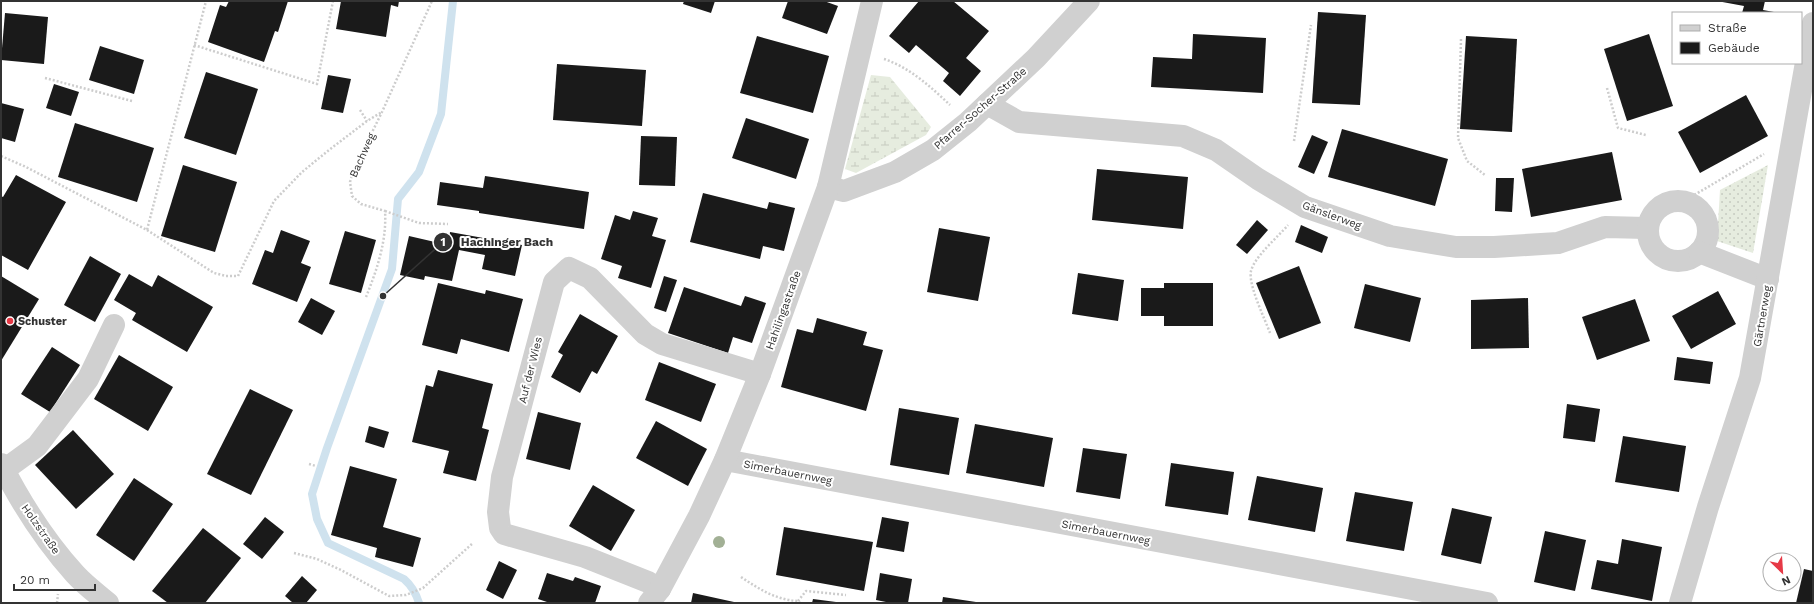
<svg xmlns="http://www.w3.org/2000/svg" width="1814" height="604" font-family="'Work Sans',sans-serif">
<defs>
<pattern id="grass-dots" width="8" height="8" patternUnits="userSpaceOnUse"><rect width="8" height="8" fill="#e6ecdf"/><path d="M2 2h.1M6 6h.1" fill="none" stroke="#c6cbc0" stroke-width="1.8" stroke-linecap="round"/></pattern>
<pattern id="wetland-marsh" width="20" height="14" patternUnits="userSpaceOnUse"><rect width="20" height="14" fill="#e6ecdf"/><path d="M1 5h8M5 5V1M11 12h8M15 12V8" fill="none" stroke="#c6cbc0"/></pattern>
</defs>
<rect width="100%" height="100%" fill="#fff"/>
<polygon fill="url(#grass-dots)" points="1768,165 1753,253 1717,241 1720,190"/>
<polygon fill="url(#wetland-marsh)" points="871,75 890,77 931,127 926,135 856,173 845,169"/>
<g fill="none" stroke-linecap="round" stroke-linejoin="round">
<path stroke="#cfe2ee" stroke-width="8" d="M419,603C416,593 412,586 404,579L328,543L317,519L312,494L327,448L392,269L398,199L419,172L441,114L453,1"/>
</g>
<g fill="#1a1a1a">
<polygon points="229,1 288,1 278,32 275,31 264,62 208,42 220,5 226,7"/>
<polygon points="341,1 399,1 398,7 391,5 386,37 336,29"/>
<polygon points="684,1 715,1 711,13 683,4"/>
<polygon points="788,1 824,1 838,6 827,34 782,18"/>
<polygon points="919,1 953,1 989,31 966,58 981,71 960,96 943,81 949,73 916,45 909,53 889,36"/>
<polygon points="1717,1 1765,1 1763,10 1774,12 1773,13 1742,13 1744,6"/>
<polygon points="1318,12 1366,15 1360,105 1312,103"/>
<polygon points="5,13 48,17 44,64 1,60"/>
<polygon points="1193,34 1266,38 1263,93 1151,87 1153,57 1192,59"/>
<polygon points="1649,34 1673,106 1627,121 1604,49"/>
<polygon points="757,36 829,56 813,113 740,93"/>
<polygon points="1466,36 1517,39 1512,132 1460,129"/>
<polygon points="100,46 144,60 134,94 89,80"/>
<polygon points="557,64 646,70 642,126 553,120"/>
<polygon points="206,72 258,89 236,155 184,138"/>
<polygon points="328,75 351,79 343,113 321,109"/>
<polygon points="54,84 79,92 71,116 46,108"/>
<polygon points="1746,95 1768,136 1700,173 1678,132"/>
<polygon points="1,103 24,109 15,142 1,138"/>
<polygon points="746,118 809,139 796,179 732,158"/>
<polygon points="75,123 154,148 137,202 58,177"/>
<polygon points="1342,129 1448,159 1435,206 1328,177"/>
<polygon points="1312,135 1328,142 1314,174 1298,167"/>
<polygon points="641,136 677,137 675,186 639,185"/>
<polygon points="1612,152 1622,200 1531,217 1522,169"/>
<polygon points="183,165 237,182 215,252 161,236"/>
<polygon points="1097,169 1188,177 1183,229 1092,220"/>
<polygon points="16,175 66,202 28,270 1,255 1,196 3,197"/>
<polygon points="485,176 589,192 584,229 479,213 479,211 437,205 440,182 483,188"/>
<polygon points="1496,178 1514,178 1512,212 1495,211"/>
<polygon points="703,193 767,209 769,202 795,208 784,251 763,246 760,259 690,242"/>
<polygon points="633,211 658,218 652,236 666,240 651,288 618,278 622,266 601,259 615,215 630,220"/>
<polygon points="1257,220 1268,230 1247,254 1236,245"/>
<polygon points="1301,225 1328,237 1322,253 1295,242"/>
<polygon points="939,228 990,237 978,301 927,292"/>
<polygon points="281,230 310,241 301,263 311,267 297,302 252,284 265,250 273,253"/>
<polygon points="345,231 376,240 361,293 329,284"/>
<polygon points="450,232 522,245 515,276 482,269 485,255 459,250 452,281 425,276 424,280 400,275 409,236 448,245"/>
<polygon points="90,256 121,274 95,322 64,305"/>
<polygon points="1299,266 1321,323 1279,339 1256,283"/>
<polygon points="1078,273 1124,280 1118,321 1072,314"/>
<polygon points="129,274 152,287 158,275 213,307 187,352 132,320 136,313 114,300"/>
<polygon points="1,276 39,299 1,361"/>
<polygon points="664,276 677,280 666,312 654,308"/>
<polygon points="438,283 485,294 486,290 523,299 509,352 461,339 457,354 422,345"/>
<polygon points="1164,283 1213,283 1213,326 1164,326 1164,316 1141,316 1141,288 1164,288"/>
<polygon points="1365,284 1421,298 1410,342 1354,328"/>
<polygon points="684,287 741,306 745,296 766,303 752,343 733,337 728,353 668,333"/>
<polygon points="1718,291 1736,324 1691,349 1672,316"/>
<polygon points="311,298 335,311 322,335 298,322"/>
<polygon points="1528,298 1529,348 1471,349 1471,300"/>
<polygon points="1635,299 1650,341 1597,360 1582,317"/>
<polygon points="580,314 618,336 597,374 592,371 580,393 551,377 563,355 558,352"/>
<polygon points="817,318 867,332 863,345 883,350 866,411 781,387 797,329 813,333"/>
<polygon points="52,347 80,365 50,412 21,394"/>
<polygon points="119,355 173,387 148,431 94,399"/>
<polygon points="1677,357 1713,362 1710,384 1674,380"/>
<polygon points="659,362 716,384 701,422 645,400"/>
<polygon points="438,370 493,384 482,428 489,430 476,481 443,473 449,451 412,442 426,385 433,387"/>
<polygon points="250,389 293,410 251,495 207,474"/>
<polygon points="1567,404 1600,409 1595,442 1563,438"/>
<polygon points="899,408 959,418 949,475 890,465"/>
<polygon points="538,412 581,423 570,470 526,459"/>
<polygon points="656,421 707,449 688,486 636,458"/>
<polygon points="975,424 1053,438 1044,487 966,473"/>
<polygon points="369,426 389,432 384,448 365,442"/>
<polygon points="73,430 114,474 76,509 35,465"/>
<polygon points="1623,436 1686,446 1679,492 1615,482"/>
<polygon points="1083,448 1127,454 1120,499 1076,492"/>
<polygon points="1171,463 1234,472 1228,515 1165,506"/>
<polygon points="350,466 397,479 383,527 421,538 413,567 375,557 377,548 331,535"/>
<polygon points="1257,476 1323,488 1315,532 1248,520"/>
<polygon points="134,478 173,504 134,561 96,535"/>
<polygon points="593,485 635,510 611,551 569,526"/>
<polygon points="1355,492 1413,502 1404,551 1346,541"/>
<polygon points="1452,508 1492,517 1481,564 1441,555"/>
<polygon points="265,517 284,532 262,559 243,544"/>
<polygon points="882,517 909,522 904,552 876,547"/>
<polygon points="784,527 873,542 864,591 776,575"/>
<polygon points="203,528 241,558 205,603 168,603 152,591"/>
<polygon points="1545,531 1586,540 1575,591 1534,582"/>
<polygon points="1622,539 1662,547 1652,601 1591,589 1597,560 1618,564"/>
<polygon points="499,561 517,570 503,599 486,590"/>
<polygon points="1804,569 1813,571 1813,603 1796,603"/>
<polygon points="547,573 573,581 575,577 601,586 595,603 550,603 538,599"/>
<polygon points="880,573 912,579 908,603 891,603 876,600"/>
<polygon points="302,576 317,590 306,603 293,603 285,596"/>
<polygon points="693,593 734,602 734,603 691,603"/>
<polygon points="943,597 976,602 976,603 942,603"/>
<polygon points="813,599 836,602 836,603 812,603"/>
</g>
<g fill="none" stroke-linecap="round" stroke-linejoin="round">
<g stroke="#cdcdcd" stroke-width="2.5" stroke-dasharray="2 2" stroke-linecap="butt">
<polyline points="1461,39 1458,138 1467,161 1485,175"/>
<polyline points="194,45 317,84 333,1"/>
<path d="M884,59C909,67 931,87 950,105"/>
<polyline points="45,78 132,101"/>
<polyline points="1607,88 1618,128 1646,135"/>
<polyline points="360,110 367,121"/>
<polyline points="1294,141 1311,25"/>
<polyline points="1,156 26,167 147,230 206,1"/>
<polyline points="1684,201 1764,154"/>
<polyline points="385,211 419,223 448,224"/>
<polyline points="147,230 214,273 226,276 238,276 274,201 302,172 329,150 367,121 382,112"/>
<path d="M366,297C377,270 387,240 385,211L361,204L352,196L350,182L354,169L382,112L432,1"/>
<path d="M1270,333C1265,319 1248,285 1251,271C1255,256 1278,237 1288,225"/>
<polyline points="309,464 316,466"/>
<polyline points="294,553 317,559 341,570 389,596 406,595 423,588 473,543"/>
<path d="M741,577C759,589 776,600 798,601L800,603"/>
<polyline points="798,601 806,591 846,595"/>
<polyline points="57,603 58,594"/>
</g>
<g stroke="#d0d0d0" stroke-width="22">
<polyline points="987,104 1019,122 1183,136 1216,150 1258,179 1305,207 1390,236 1456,247 1494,247 1558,243 1605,227 1647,228"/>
<polyline points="828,187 844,191 895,172 933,150 968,122 1036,58 1089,1"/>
<circle cx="1678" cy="231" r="30"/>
<polyline points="1699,252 1768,279"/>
<polyline points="725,460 1487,603"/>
<path d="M1,464C21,503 46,542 75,574C85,585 97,594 108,603"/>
<polyline points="4,470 37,446 88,379 114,325"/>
<polyline points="660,589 648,582 585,557 504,534 500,528 498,512 502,477 554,282 569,268 590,278 645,334 662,344 760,374"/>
<polyline points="649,603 660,589 699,516 725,460 760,374 828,187 872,1"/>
<polyline points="1680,603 1708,507 1750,378 1813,23"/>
</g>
</g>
<circle fill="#a2b095" cx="719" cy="542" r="6"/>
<circle fill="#e63946" stroke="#fff" stroke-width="1.5" cx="10" cy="321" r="4"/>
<g text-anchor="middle" stroke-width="4" stroke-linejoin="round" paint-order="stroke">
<g font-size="11" fill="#333" stroke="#fff">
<text transform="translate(980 108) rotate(-41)" y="4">Pfarrer-Socher-Straße</text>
<text transform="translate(362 155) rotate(-66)" y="4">Bachweg</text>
<text transform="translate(1332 215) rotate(20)" y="4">Gänslerweg</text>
<text transform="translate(783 310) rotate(-70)" y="4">Hahilingastraße</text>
<text transform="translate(1762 316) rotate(-80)" y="4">Gärtnerweg</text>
<text transform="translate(530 370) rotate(-76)" y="4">Auf der Wies</text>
<text transform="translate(788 472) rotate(11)" y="4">Simerbauernweg</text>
<text transform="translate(41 529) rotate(55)" y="4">Holzstraße</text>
<text transform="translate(1106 532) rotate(11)" y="4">Simerbauernweg</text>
</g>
<g font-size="11" font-weight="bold" fill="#333" stroke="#fff" text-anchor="start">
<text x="18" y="325">Schuster</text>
</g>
</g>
<path fill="none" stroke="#333" stroke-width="1.5" d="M383 296L443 242"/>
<g fill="#333" stroke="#fff" stroke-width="1.5">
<circle cx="383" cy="296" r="4"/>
<circle cx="443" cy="242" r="10"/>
</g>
<g font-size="12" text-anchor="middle" font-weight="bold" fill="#fff">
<text x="443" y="246">1</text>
</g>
<g font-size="12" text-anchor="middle" font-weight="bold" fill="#333" stroke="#fff" stroke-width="4" stroke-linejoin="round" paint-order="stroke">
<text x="507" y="246">Hachinger Bach</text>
</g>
<rect width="1814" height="604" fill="none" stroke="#333333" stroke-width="4"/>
<rect x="1672" y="12" width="130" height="52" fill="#ffffff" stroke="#adadad"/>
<rect x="1680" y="25" width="20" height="6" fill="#d0d0d0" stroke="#adadad"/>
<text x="1708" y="32" font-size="12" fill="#333333">Straße</text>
<rect x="1680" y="42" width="20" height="12" fill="#1a1a1a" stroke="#adadad"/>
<text x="1708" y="52" font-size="12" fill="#333333">Gebäude</text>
<g transform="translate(1782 572) rotate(155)"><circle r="19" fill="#ffffff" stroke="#adadad"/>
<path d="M0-3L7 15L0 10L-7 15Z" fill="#e63946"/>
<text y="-6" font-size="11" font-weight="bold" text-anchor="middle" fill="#333333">N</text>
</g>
<path d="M14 584v6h81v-6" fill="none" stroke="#333333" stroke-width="2"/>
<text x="20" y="584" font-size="12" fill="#333333" stroke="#ffffff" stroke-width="3" paint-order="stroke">20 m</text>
</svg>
